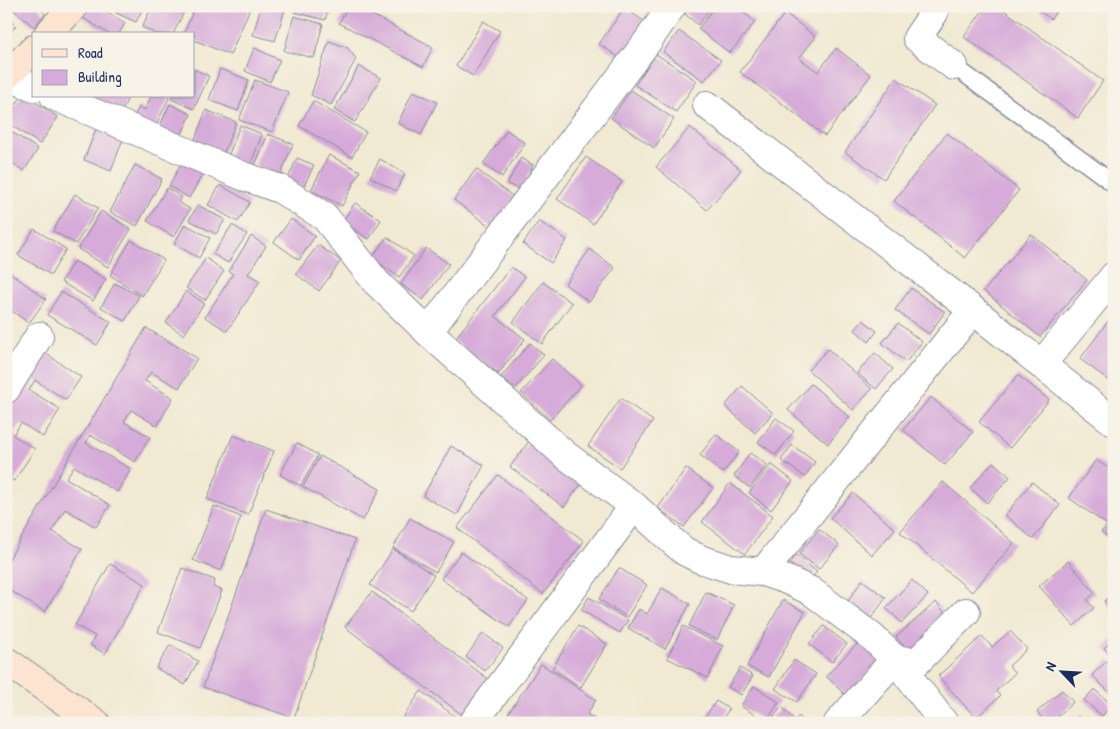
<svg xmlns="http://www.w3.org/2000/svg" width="1120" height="729" font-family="'Patrick Hand',sans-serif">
<rect width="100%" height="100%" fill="#f7f3e8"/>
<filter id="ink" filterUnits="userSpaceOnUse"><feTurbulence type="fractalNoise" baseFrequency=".02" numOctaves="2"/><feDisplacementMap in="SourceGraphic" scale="10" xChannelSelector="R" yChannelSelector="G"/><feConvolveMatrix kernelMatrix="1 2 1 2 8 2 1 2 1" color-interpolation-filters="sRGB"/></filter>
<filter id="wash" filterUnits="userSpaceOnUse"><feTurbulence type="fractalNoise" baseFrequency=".0096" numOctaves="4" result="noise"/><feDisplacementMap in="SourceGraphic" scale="20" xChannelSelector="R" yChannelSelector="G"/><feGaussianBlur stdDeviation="1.12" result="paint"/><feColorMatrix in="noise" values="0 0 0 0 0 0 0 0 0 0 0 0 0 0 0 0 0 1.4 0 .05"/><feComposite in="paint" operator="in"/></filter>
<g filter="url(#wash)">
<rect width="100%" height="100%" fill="#f1e9d2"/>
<g id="blocks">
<g fill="#d6abd9">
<polygon points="9,6 38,6 38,7 45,14 34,27"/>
<polygon points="86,6 98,6 125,23 119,34 109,34 80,16"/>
<polygon points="119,6 144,6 136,22 116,13"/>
<polygon points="152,6 187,6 173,34 156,34 142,27"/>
<polygon points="195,6 251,6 230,55 194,40 194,34 184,34"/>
<polygon points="261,6 286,6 275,41 253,35"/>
<polygon points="296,6 329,6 325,20 294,12"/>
<polygon points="348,6 355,6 433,47 423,67 339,23"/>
<polygon points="639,6 657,6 651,15"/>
<polygon points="691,6 712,6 698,25 685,14"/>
<polygon points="715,6 736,6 755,22 730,53 698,29"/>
<polygon points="986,6 998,6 1103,81 1078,118 964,37"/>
<polygon points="1032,6 1060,6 1051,19"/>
<polygon points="624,8 647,23 623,60 599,44"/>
<polygon points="785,13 816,37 799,58 818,72 836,48 871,75 825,136 740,72"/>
<polygon points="294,16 323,24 314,58 284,51"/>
<polygon points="6,17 16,26 6,37"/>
<polygon points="483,21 500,31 473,76 456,66"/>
<polygon points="679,31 721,60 704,81 663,52"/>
<polygon points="329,41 348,48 356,59 331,105 311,95"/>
<polygon points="254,48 280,60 270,82 245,71"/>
<polygon points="656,54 697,81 676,112 635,85"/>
<polygon points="359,66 381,78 355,122 334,110"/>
<polygon points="194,69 209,76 194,109 171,99 172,96 194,96"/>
<polygon points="220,69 249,80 238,111 209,100"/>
<polygon points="896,78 935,105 884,179 845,152"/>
<polygon points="255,80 288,92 272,132 239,120"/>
<polygon points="631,90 674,119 654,148 611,118"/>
<polygon points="413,91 437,102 421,135 398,123"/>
<polygon points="23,94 58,117 40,144 6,122 6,120"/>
<polygon points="93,96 129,96 121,113 92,100"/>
<polygon points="151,96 166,96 169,98 153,131 132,121 139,107 145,110"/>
<polygon points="313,101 366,132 352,157 299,126"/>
<polygon points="170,104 191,114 179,140 158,130"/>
<polygon points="206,110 236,122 223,154 194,142"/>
<polygon points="240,125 262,134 250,166 228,157"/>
<polygon points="690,127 741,170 707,210 656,167"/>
<polygon points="6,128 38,149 24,171 6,159"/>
<polygon points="96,129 123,139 111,171 84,160"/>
<polygon points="507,130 525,143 502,177 483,164"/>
<polygon points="947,133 1019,190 965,258 894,201"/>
<polygon points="268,134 293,144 280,176 255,165"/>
<polygon points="329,155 360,171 342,206 311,190"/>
<polygon points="586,157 622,182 593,224 557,199"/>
<polygon points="297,158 314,165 303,188 287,181"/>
<polygon points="521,158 533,165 521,190 507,184"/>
<polygon points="380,159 405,174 396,191 370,177"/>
<polygon points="183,160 204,172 189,198 169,186"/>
<polygon points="135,165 162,179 137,226 110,212"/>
<polygon points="476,169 514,197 492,228 454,200"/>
<polygon points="220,185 250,202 238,222 208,205"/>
<polygon points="167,188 182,197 178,202 190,209 174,237 147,221"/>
<polygon points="75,194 98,208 76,244 53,231"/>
<polygon points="355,203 381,220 369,239 342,222"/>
<polygon points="198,205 225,220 216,234 189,220"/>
<polygon points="101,211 131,229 108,267 78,249"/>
<polygon points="291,219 315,236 299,260 274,242"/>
<polygon points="539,221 567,240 551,263 523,244"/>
<polygon points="185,224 210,238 199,258 174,244"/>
<polygon points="232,225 247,234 228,263 213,254"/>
<polygon points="34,229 66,249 51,275 18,255"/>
<polygon points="1031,234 1087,280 1040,337 984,291"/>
<polygon points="251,236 266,246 248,274 260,281 227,331 205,317 233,274 229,271"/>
<polygon points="387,237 414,256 399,277 372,258"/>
<polygon points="131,240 164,260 142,296 110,275"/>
<polygon points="318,245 341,261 319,291 296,274"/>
<polygon points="426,248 449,264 423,300 401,284"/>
<polygon points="590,249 615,268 589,302 565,284"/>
<polygon points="206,258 224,271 205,300 186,288"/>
<polygon points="74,261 106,279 93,301 61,282"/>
<polygon points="511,267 525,277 495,316 525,339 498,374 454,340"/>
<polygon points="6,270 46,299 29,323 6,307"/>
<polygon points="543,282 572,303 542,344 513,322"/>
<polygon points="115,283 139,296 125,321 101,307"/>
<polygon points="911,288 945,312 929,334 895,310"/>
<polygon points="186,291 204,303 184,335 166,323"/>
<polygon points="61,292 111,322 97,345 47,315"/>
<polygon points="1114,313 1114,384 1080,359"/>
<polygon points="863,320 877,331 869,342 855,330"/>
<polygon points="898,323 922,342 906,362 882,343"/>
<polygon points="146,328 197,358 179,388 151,372 145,381 173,398 157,426 131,410 124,422 150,437 135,462 90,435 86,443 131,469 117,492 74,466 66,478 110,505 96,527 65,509 52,531 82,549 45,612 6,588 6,564"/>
<polygon points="530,343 544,355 515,389 501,377"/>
<polygon points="828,349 872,389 853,410 808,370"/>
<polygon points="42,351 81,377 66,400 35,380 29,390 60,409 43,437 21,423 13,435 35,449 14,481 6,476 6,406"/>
<polygon points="875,353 893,369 876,389 857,373"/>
<polygon points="552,359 581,385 550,420 521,393"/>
<polygon points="1018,375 1049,400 1010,448 979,422"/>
<polygon points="811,384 850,417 828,444 788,410"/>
<polygon points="742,386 773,413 755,433 725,406"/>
<polygon points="931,397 973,432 945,465 903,430"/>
<polygon points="621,398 653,421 620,468 588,446"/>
<polygon points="776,418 794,431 776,455 758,442"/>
<polygon points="716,434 739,452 723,473 700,455"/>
<polygon points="233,435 274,451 248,515 207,499"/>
<polygon points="530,440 584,480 564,507 510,467"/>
<polygon points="297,443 318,455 301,486 280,475"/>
<polygon points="792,445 815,462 805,477 781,460"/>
<polygon points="451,446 484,465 457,515 423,496"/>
<polygon points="750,453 767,465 750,488 734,476"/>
<polygon points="320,456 380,489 363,520 303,487"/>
<polygon points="1096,460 1114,472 1114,514 1106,524 1069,498"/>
<polygon points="993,462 1010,477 987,503 970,488"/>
<polygon points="771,464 793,481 771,510 749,493"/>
<polygon points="686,468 713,488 684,527 658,508"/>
<polygon points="498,475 584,541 543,594 457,528"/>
<polygon points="943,482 1014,543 972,592 900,532"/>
<polygon points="1032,482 1060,505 1033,539 1005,515"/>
<polygon points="730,483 773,516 745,554 702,522"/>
<polygon points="853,493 895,529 872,555 830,518"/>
<polygon points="214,506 241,517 221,571 193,560"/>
<polygon points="266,509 355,540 294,718 203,687"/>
<polygon points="410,518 454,542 436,572 393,548"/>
<polygon points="1114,518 1114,543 1101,532"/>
<polygon points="819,529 839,545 819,569 799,554"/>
<polygon points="393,549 434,575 411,611 370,585"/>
<polygon points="461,552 528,600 509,627 441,579"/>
<polygon points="795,554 817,572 810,580 788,562"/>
<polygon points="1068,561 1095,593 1087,600 1094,608 1074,626 1039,586"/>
<polygon points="110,564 145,584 105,654 90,645 95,636 75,625"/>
<polygon points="182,568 215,580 213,587 222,590 200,648 158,632"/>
<polygon points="619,568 647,585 627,617 599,599"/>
<polygon points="862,580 886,598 871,618 848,601"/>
<polygon points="912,580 928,595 902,623 886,608"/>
<polygon points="662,588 690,604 665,649 628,628 639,609 647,614"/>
<polygon points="372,592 495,684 468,719 345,627"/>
<polygon points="706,592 734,605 717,640 689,626"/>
<polygon points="1114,592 1114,611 1104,601"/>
<polygon points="589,597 628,620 620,633 581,610"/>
<polygon points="783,600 805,612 769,677 747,666"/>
<polygon points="936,602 950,619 911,654 896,637"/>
<polygon points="578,626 607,644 581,687 552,669"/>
<polygon points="683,626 723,646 708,678 667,658"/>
<polygon points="824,626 847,644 832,662 809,644"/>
<polygon points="1010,631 1027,649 1009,666 1015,673 996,691 1000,696 976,718 938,676 982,636 992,647"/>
<polygon points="483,633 503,648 485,671 466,657"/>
<polygon points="1114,638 1114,658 1104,648"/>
<polygon points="859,642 879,662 846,696 826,676"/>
<polygon points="170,645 198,661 185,685 156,668"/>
<polygon points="1109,659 1114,664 1114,697 1092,675"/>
<polygon points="794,660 816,674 797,702 775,689"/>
<polygon points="541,664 596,700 587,714 601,723 521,723 508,714"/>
<polygon points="740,668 753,676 741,695 728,687"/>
<polygon points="754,686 779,702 766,722 741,706"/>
<polygon points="1094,689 1112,705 1102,716 1084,700"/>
<polygon points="1062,690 1073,702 1051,723 1046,723 1037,712"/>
<polygon points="421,691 461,721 460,723 399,723"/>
<polygon points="716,701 729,709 720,723 701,723"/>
<polygon points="782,707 793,718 788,723 767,723"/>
<polygon points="799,716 806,723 792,723"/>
<polygon points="1078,716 1086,723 1072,723"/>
</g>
</g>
</g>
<g filter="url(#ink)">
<use href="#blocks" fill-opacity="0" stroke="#868c98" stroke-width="1"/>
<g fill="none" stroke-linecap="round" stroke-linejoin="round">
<g stroke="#868c98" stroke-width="19">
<polyline id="lane" points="954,66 1114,184"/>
</g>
<g stroke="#868c98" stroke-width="30">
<g id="street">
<polyline points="934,6 934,13 917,38 954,66"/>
<polyline points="6,76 34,87"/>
<polyline points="54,96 243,176 280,189 325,217 376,282 428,332 564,454 634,506 669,538 684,551 700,559 731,569 763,572 787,580 811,591 872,637 895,659 944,723"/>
<polyline points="707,105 973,310 1114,422"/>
<polyline points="428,332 647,42 672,6"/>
<polyline points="1041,365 1114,276"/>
<polyline points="6,389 39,336"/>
<polyline points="763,572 973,310"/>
<polyline points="473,723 634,506"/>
<polyline points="838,723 895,659 917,662 966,612"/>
</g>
</g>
<g stroke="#868c98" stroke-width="30">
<g id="secondary">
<polyline points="48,34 74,6"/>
<polyline points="6,76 34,49"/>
<polyline points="6,661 96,723"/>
</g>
</g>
<use href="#lane" stroke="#fff" stroke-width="16"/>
<use href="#street" stroke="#fff" stroke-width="28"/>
<use href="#secondary" stroke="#fde4d1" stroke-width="28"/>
</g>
</g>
<rect width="1120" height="729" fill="none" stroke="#f7f3e8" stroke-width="25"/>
<rect x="32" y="32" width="162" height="65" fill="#f7f3e8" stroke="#9fa5b1"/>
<rect x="42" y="49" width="25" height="8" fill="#fde4d1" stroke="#9fa5b1"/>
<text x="78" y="58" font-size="15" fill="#1b2f5e">Road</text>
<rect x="42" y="70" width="25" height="15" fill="#d6abd9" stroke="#9fa5b1"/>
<text x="78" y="82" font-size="15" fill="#1b2f5e">Building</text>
<g transform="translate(1062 672) rotate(295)" stroke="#f7f3e8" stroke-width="4" paint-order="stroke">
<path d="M0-4L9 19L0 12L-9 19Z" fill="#1b2f5e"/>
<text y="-8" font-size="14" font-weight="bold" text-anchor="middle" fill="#1b2f5e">N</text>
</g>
</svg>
